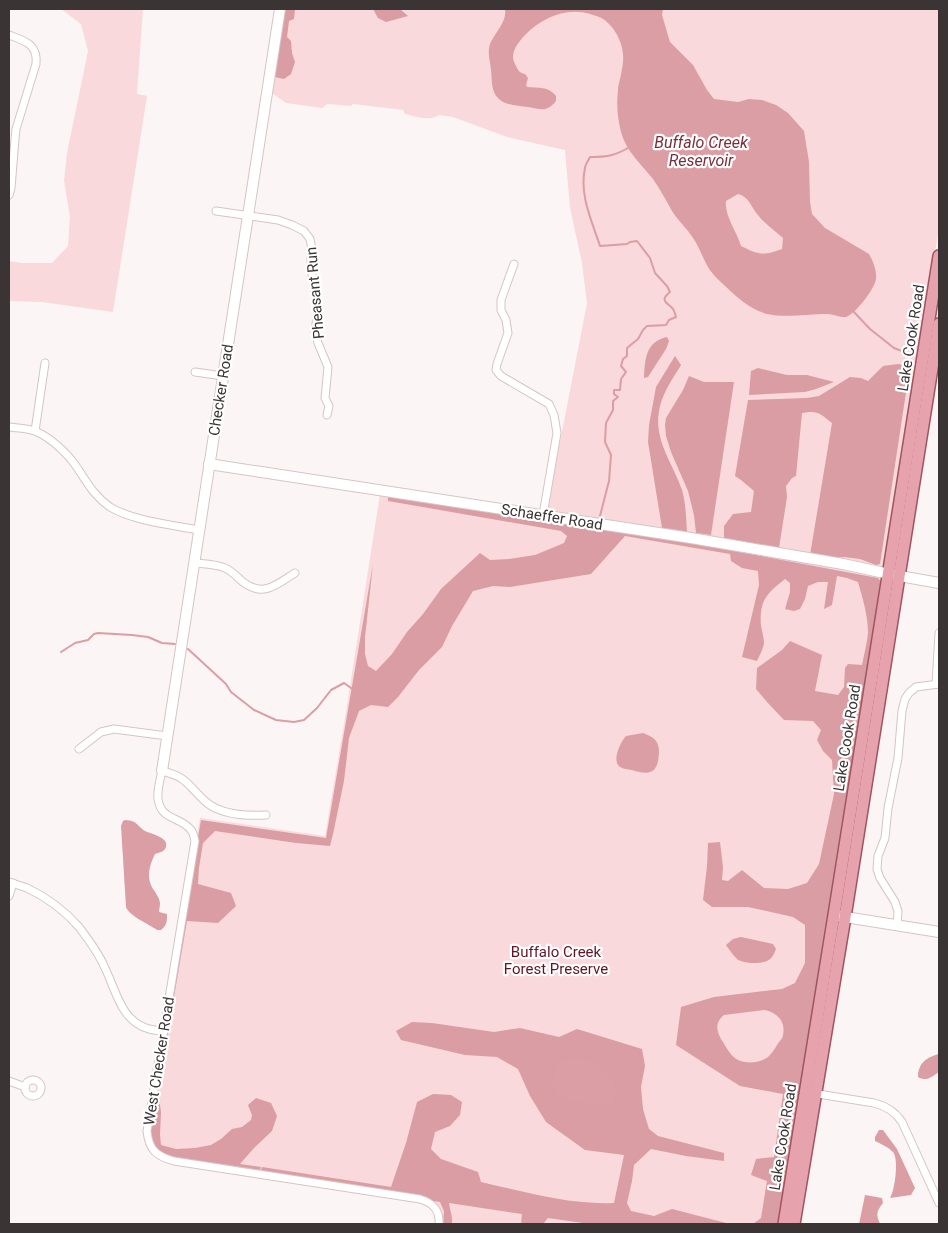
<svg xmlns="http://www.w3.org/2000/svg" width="948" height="1233" font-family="Roboto,sans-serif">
<rect width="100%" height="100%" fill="#fcf5f5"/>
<g fill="#f9d9db">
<polygon points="61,9 143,9 137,94 147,96 113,312 42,302 9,301 9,261 22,263 52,263 68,246 70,217 64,181 67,153 88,51 81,24"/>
<path d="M288,9H939V228L833,900L778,1224H442C443,1211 441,1207 431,1199L174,1158L162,1155L150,1131L200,818L325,836L346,712L380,494L545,519L587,303L582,263L570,208L565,150L507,137L453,117L439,115C429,122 415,116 405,114L403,110L353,104L351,106L327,104L322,108L286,103L272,93L274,77L277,78Z"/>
</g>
<g fill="#da9da3" fill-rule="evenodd">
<polygon points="285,9 295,9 294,19 289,21 287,37 291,41 292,53 295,62 291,74 284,79 274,77"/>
<polygon points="373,9 400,9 408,16 386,22 378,18"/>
<path d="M667,337L669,341L666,349L648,377L644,378C645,360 645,342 667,337Z"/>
<path d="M675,356L681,365C673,378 664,391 660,406C652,439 672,461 682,490C686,504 686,518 687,532L662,528L648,442L649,425L656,387Z"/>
<path d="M898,364L910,366L880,564L876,565L860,559L844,557L833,558L810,555L832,423C820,413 817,410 802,413L796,476L792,478L786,486L787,497L779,548L724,538V526L733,514L751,512L754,491L741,480L735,476L748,400L807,398L819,396L850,377L861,378L868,381L883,366Z"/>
<polygon points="758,368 787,375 807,375 834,382 816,389 805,392 749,395 751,371"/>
<polygon points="689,376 704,382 734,382 711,535 696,533 694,515 688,491 671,452 666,436 665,425 666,418 683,390"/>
<path d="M388,497L687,542L878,578L882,583L778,1224H753L761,1218L767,1181L751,1175L756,1159L774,1157L783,1094L740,1086L676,1045L681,1007L714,997L782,989L795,983L805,963V925L793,917L748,907H712L703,900L707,866L708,843L720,842L723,867L722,880L728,881L742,870L764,888L788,889L807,883L819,864L834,794L832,760L823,751L817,740L821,730L813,721L784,720L767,702L756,689L757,668L782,650L790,641L822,655L815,691L838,695L844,687L845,668L848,664L862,665C864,654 867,644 868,633C868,616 863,599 858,582L847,578L837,576L832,605L824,609L828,582H818L808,586L805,599L800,609L794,611L785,609L790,592V583L785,579C766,594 759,601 761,626C762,630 764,640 764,642C764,648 759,656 757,661L742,657L759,585L758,571L742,568L731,561L730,554L625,536L591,574L510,587L493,586L473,591L452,626L442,647L419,670L398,697L388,707L371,705L359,711L349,738L344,781L333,834L330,846L296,843L215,831L203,843L199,868L198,884L231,893L236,906L218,923L187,921L158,1091L161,1112L160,1135L161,1145L176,1149L195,1148L211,1145L221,1139L232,1129L242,1127L251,1120L252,1115L248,1105L256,1098L271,1103L277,1116L272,1131L254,1148L240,1164L261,1167L259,1173L158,1155L147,1131L201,820L326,838L373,564L365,637V654L368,666L376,671L392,654L407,632L423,614L441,589L480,553L490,560L509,559L535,555L564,543L567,536L561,531L388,501ZM765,1010C777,1013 786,1021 783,1035C783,1038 779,1042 777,1045C775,1049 771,1054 768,1057C760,1063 746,1064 738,1060C730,1056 726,1046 721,1039C716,1030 715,1022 724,1015Z"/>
<path d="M741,937L773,944L776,949C774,954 772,959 767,961C760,964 741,964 736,958C732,954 729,949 726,945L733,939Z"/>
<path d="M412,1022L432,1023L494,1032L520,1028L559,1037L577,1029L642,1049L645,1066L641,1087L643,1109L649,1129L658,1136L724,1153V1161L686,1156L651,1149L634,1165L632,1181L627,1203L631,1211L654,1216L672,1209L730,1224L688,1223L590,1224L548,1218L543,1224H521L522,1214L449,1203L452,1218V1224H443L444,1211L440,1202L260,1173L262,1167L391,1187L406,1143L417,1102L433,1094L451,1095L462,1102L460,1115L450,1126L435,1132L431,1149L441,1159L478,1172L481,1182C525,1192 569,1205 614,1203L624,1155L585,1150L546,1122L530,1096L518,1069L497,1057L465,1055L401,1040L396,1031Z"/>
</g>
<g fill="#db9ea4" fill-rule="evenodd">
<path d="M505,9H663L662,15L670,42L693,65L707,90L714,99L738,102L749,99L762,100L776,105L788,113L804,131L809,162L810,202L812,214L825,228L869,254C873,261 877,271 876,279C874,290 856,313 846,317C842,318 833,314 827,314C809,314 785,318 767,314C749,309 737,297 724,285C720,281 716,278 713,274C704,264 701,249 693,238C687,228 678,221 672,211C666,200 660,189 653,179C641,164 626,151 621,132C618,119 616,106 618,91C618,84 621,77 622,69C626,52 620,34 607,22C602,17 596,16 590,14C566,7 542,18 525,35C518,43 509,53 515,64C518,70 519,73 525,74L528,78L526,85L527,87C539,88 548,86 556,96V101C546,113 541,109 528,107C519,106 505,105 499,99C491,92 492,80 491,70C490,60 486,49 492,40C497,30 507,21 505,9ZM738,194C749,197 750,205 757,214C763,222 775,231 783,238L782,249C763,256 759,255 741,246C737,232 724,215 726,201Z"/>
<path d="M643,733C653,737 659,740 659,752C658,773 651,776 632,770C628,769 623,769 620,767C611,761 621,741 626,736Z"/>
<path d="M125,820C138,821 136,825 145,831C151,834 172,838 165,849C163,852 158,853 155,854C149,866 146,878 153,889C156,893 160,899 160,904C160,906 159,909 159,912L167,914C167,922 167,925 161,930H157C149,924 129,916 126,907L121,826L123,821Z"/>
<path d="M939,1054V1072C932,1077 926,1082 918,1077C918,1063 927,1057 939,1054Z"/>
<polygon points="582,1058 601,1067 607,1072 610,1078 615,1085 615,1095 612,1101 604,1105 591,1106 559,1095 553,1088 553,1081 555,1073 560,1063 565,1060"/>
<path d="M879,1130H883L897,1149L915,1188L911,1195L890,1198C895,1190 899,1159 893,1152C888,1147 881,1144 875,1141V1137Z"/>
<path d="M865,1195L882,1198L883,1203C876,1212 876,1214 880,1224H859Z"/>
</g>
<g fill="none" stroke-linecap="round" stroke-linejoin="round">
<g stroke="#db9ea4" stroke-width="2">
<polyline points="853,311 870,329 894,348 912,355"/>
<path d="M600,516L609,481L611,455L605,442L606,423L613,410V401L618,397L614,394V390H620L621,379L626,372L621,366L623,359L627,356V348L638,339L643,330L647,326L666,325L669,320L676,317C675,314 675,312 673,309C667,302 659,301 670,292L667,286L655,273L650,258L637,241L630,242L627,244L600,246C592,221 579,195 585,168C585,165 588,161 590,157C606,157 614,156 628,148"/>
<polyline points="188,649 226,684 231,692 254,710 276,720 294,722 304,720 317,708 331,690 344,683 358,693 376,698 398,670 405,665 432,621 441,615 441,612 446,608 446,605 449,604 451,600 459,595 468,586 475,585 477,582 494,576 541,573 566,567 583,565 596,539"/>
<polyline points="61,652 75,643 88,640 94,634 98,633 132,635 148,637 162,643 175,644"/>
</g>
<g stroke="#d7c4c5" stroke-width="9">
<g id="street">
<path d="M9,35C25,41 38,44 36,64L16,129L15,139L11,188L9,195"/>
<polyline points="216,211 278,220 292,225 304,231 310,239 312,249 311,259 312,274 318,310 315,331 318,343 328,367 325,398 329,406 327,415"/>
<polyline points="514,264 501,300 501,310 506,320 508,333 497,364 496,370 501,376 549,404 554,415 557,433 543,515"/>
<polyline points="195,372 223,376"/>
<path d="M9,427C17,428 27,428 35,431C50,437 67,453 76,466C87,482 93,495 110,507C133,521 173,525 199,530"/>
<polyline points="35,431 45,363"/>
<path d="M194,563C204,564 216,564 225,568C232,571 237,577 243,582C264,598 277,584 295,573"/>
<polyline points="936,684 939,633"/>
<polyline points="79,749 101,732 114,729 167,736"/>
<path d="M266,815C247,816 221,815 206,802C188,786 188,777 162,771C160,780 157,790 158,799C161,821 180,816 191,830C194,833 194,838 195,841L147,1131C149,1150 156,1156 174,1161L420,1199C433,1203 440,1210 439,1224"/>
<path d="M9,882C15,884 21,886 27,888C46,897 65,911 79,927C88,939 98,952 104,966C116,989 120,1021 149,1029C154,1030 159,1031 164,1031"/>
<polyline points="9,896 13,883"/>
<polyline points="897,925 898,911 895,902 880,878 877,869 878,856 885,838 888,808 898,758 902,711 905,699 909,693 916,687 939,684"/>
<circle cx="33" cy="1088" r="8"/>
<polyline points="9,1081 25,1087"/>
<path d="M812,1093L874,1103C886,1106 895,1111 902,1122L939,1203"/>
</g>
</g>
<g stroke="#d7c4c5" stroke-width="12">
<g id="secondary">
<polyline points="209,464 691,538 843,564 894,575 939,583"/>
<polyline points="162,771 280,9"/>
<polyline points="839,916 939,932"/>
</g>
</g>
<g stroke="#a0545f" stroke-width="14">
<g id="primary">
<polyline points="784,1224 834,915 939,256"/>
<polyline points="794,1224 845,917 939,324"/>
</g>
</g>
<use href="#street" stroke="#fff" stroke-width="7"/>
<use href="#secondary" stroke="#fff" stroke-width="10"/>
<use href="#primary" stroke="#e7a3ad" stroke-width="11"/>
</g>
<g text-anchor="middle" stroke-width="4.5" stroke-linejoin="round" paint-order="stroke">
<g font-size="15" fill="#3b3434" stroke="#fff">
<text transform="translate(315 293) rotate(-95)" y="5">Pheasant Run</text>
<text transform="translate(911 338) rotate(-81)" y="5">Lake Cook Road</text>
<text transform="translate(221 390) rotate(-81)" y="5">Checker Road</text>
<text transform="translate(552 517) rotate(9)" y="5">Schaeffer Road</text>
<text transform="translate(847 738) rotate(-81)" y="5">Lake Cook Road</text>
<text transform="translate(159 1061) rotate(-81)" y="5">West Checker Road</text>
<text transform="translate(783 1137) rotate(-81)" y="5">Lake Cook Road</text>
</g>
<g font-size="15" fill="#5e1625" stroke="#fff">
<text x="556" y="957">Buffalo Creek<tspan x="556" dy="17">Forest Preserve</tspan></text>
</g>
<g font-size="16" font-style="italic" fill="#782f3b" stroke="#fff">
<text x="701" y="148">Buffalo Creek<tspan x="701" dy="18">Reservoir</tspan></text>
</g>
</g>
<rect width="948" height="1233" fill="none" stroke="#3b3434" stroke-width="20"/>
</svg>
